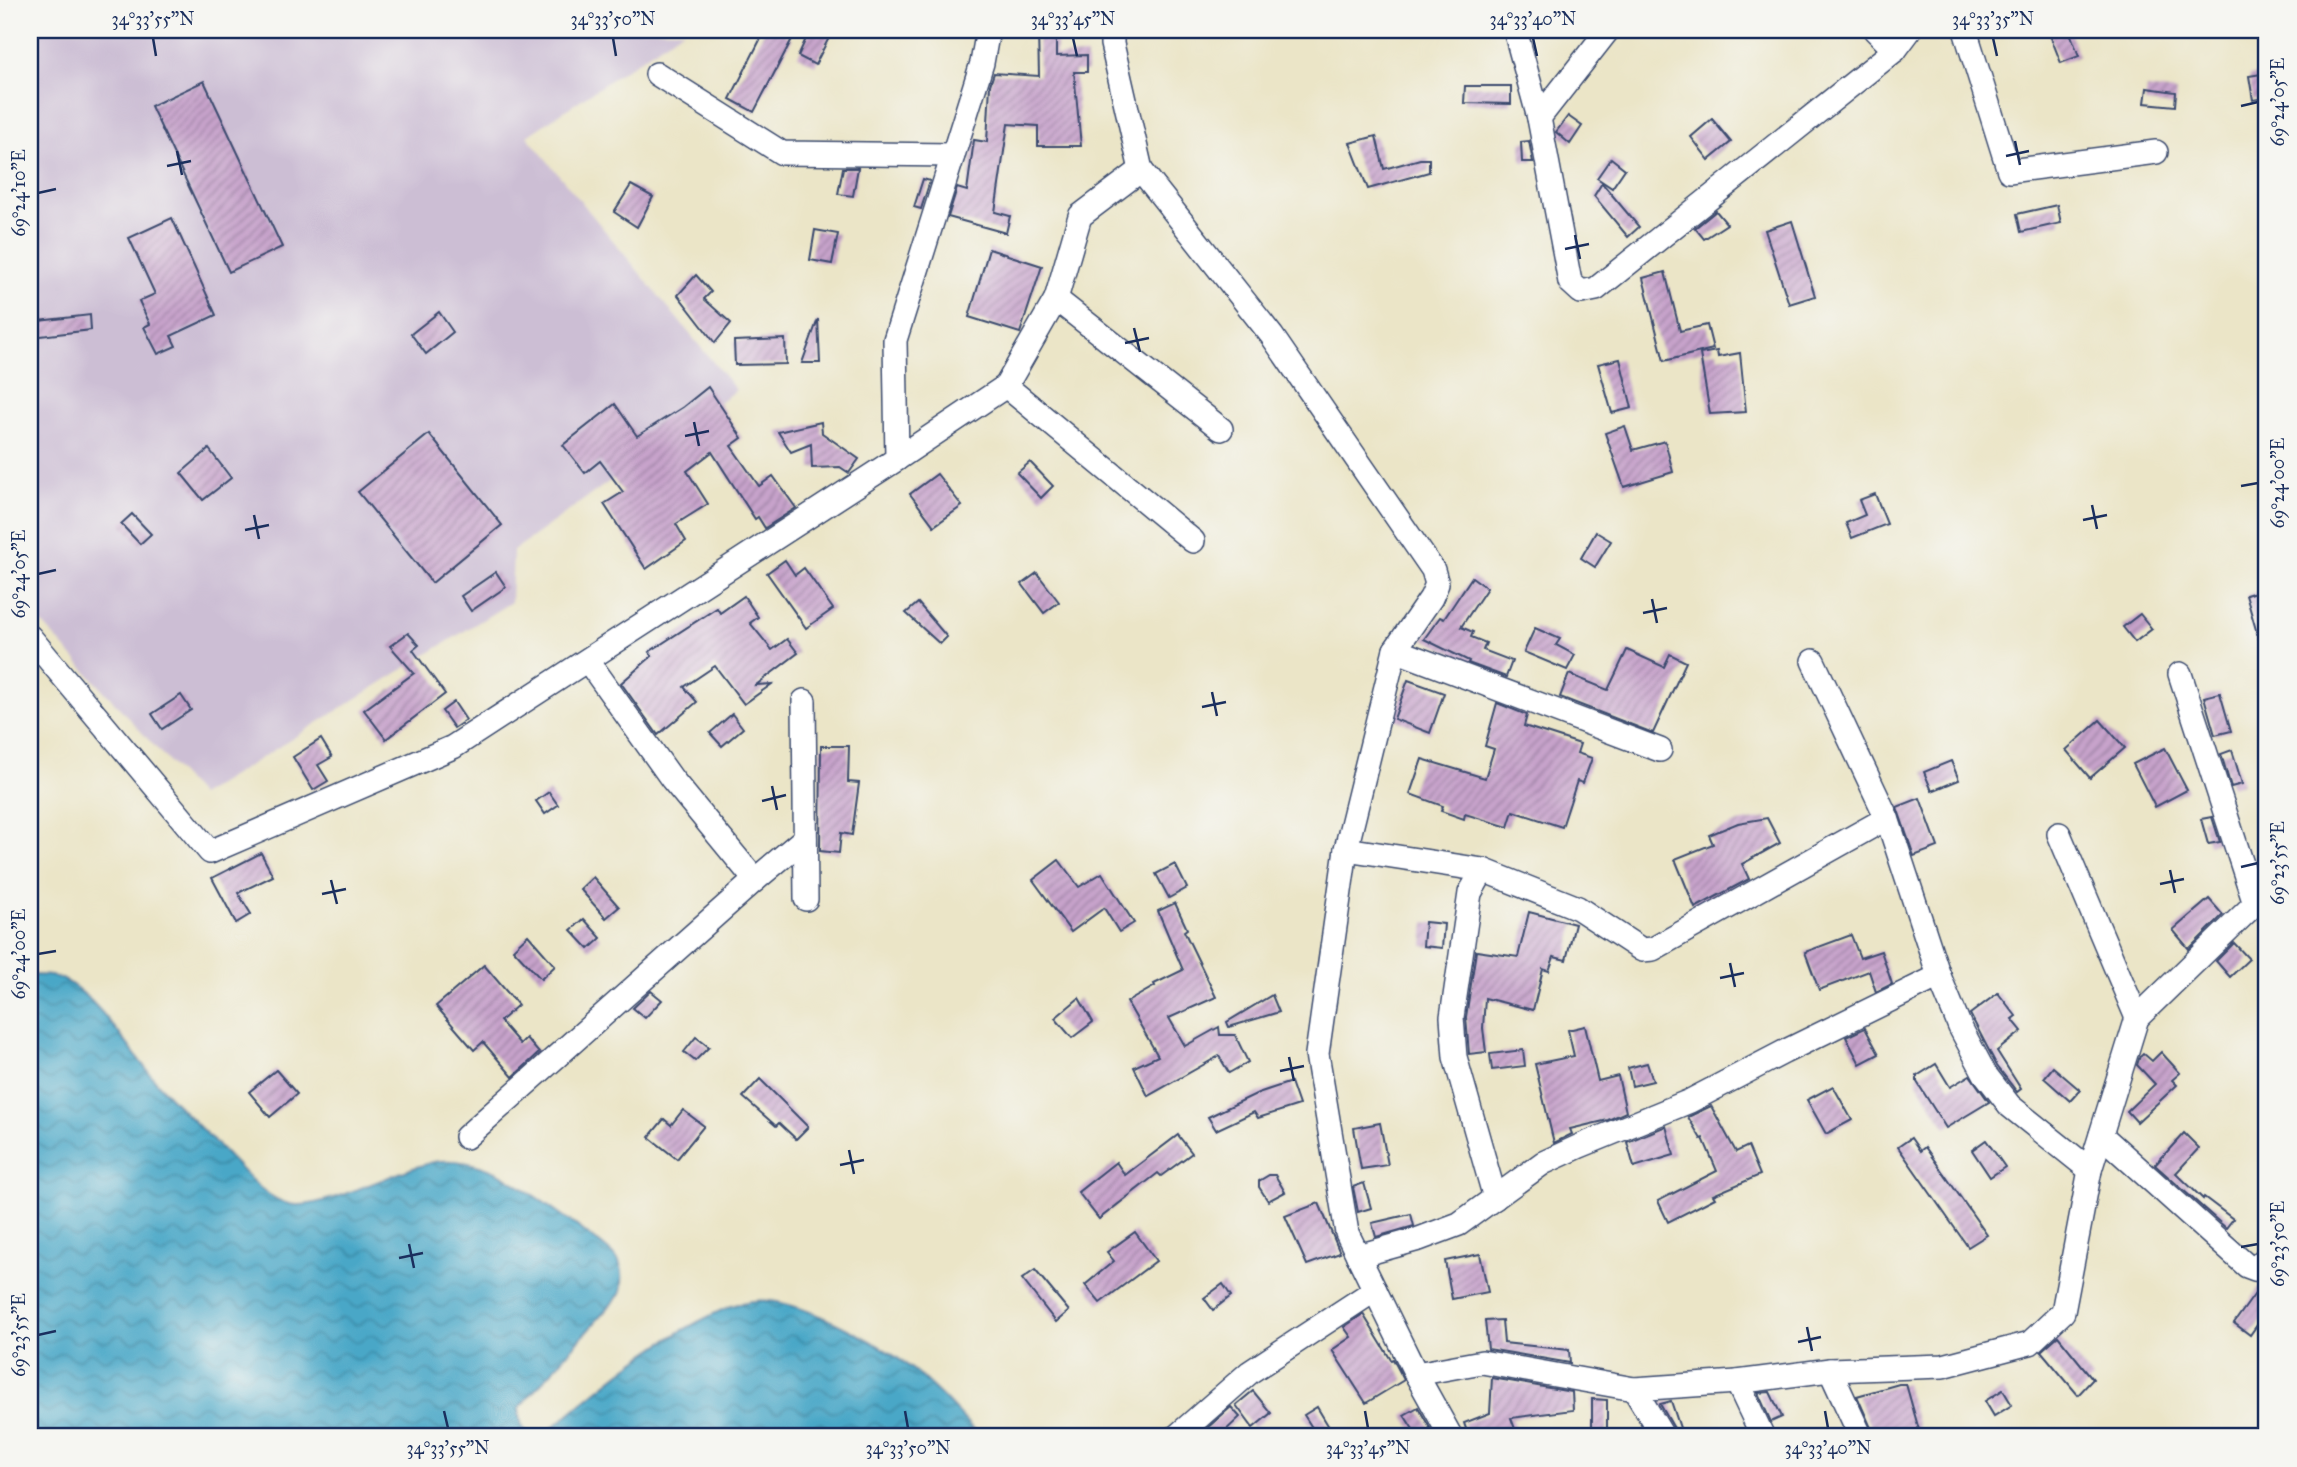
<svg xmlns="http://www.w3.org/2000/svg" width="2297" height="1467" font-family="'IM FELL Great Primer',serif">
<defs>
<pattern id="water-waves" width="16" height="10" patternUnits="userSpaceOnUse" patternTransform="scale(1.75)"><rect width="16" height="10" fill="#48a7c7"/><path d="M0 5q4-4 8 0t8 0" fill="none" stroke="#3b88a5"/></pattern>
<pattern id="building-hatch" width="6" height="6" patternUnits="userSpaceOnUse" patternTransform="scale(1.75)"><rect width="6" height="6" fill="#c7a3cb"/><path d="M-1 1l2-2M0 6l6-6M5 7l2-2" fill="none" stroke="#a185a8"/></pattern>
</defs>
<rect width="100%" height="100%" fill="#f6f6f2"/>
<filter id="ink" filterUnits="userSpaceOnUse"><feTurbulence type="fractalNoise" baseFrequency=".0143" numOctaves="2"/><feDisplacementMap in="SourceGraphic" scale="14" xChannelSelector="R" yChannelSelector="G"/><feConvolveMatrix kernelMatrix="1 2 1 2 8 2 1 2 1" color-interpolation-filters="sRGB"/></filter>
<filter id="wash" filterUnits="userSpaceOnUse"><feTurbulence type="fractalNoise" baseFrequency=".00686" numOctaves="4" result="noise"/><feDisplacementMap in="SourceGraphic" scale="28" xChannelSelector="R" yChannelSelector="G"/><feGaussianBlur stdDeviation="1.57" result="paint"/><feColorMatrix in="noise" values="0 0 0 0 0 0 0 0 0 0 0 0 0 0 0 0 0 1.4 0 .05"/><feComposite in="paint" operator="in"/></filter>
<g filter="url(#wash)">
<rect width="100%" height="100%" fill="#ebe5c7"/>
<polygon fill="#ccbed4" points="30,30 684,30 527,136 736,390 513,551 511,602 200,796 30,610"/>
<path fill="url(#water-waves)" stroke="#326b92" stroke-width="2" d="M30,975C42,975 55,975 66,981C98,999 130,1050 154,1079C177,1107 206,1132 231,1159C247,1175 265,1198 289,1204C320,1212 397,1169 434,1162C454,1158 478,1164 496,1172C512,1179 614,1250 619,1262C624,1272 622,1283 621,1293L519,1408C519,1426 524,1436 543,1436C593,1394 640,1352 698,1322C715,1313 733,1303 753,1301C792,1295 877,1341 908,1366C935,1387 957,1412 980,1437H30Z"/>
<g id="blocks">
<g fill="url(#building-hatch)">
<polygon points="765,30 778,30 792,39 754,112 730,99"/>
<polygon points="810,30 833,30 815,65 798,56"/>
<polygon points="1038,30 1056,30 1056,56 1087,55 1087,72 1074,72 1081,146 1038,146 1038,126 1008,124 995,212 1010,216 1006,233 948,217 957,188 967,191 974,140 987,142 990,85 994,73 1039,76"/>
<polygon points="2048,30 2069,30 2079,56 2061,63"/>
<polygon points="2267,73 2267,98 2253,100 2249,76"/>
<polygon points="204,81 282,247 229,272 151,106"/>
<polygon points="1465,86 1511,86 1511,104 1464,103"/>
<polygon points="2147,88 2176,92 2175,106 2145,103"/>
<polygon points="1568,116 1582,126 1570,144 1556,132"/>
<polygon points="1712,119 1731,142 1709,160 1691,137"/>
<polygon points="1376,136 1384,169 1420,159 1429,159 1429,172 1368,189 1350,143"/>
<polygon points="1529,141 1533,162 1522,162 1521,142"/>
<polygon points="1611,158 1625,169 1612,188 1597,178"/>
<polygon points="843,168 858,168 853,196 838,194"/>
<polygon points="923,179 930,181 921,209 914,207"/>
<polygon points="1602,183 1639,227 1628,237 1594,196"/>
<polygon points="631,185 653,197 637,227 614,212"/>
<polygon points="2057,205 2061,223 2021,232 2017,214"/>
<polygon points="1716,211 1727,224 1704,239 1695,228"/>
<polygon points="172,218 216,315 171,336 176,346 158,354 144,327 150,324 139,301 155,294 129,238"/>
<polygon points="1792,221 1815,296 1789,304 1765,230"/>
<polygon points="815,230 838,234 832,264 810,260"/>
<polygon points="989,249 1042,266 1020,333 969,317"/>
<polygon points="1665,272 1680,331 1707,325 1713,349 1664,361 1643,278"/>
<polygon points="696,275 711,292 704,299 731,323 715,343 678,295"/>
<polygon points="439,312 453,332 426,354 411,334"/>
<polygon points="90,315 91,330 32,337 30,322"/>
<polygon points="818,319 820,363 802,363"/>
<polygon points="785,339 786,364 735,365 734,341"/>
<polygon points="1717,351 1718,357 1740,353 1746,412 1710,414 1700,354"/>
<polygon points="1620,359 1632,408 1612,413 1598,364"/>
<polygon points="708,387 742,438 731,446 759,486 773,476 796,508 765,528 758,517 755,519 712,452 687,471 708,504 676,524 686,541 646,569 604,504 623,492 600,461 585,473 563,445 615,404 637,436 683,407"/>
<polygon points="821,422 822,433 859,459 849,473 840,467 812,468 811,444 791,452 778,432"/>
<polygon points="1625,426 1633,450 1665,441 1673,472 1624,487 1605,433"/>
<polygon points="429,434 502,525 432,583 358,492"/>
<polygon points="209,449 231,478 203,500 181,473"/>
<polygon points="1030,462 1053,486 1041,498 1017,473"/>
<polygon points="937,474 962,506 934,526 910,494"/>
<polygon points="1875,494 1887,524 1852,538 1846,523 1865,515 1859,500"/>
<polygon points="132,514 151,534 140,544 121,524"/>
<polygon points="1596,532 1611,541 1595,567 1581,558"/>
<polygon points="785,560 795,575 804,568 833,609 806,628 767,573"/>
<polygon points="496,572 506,587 471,611 461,596"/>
<polygon points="1037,573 1059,602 1044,613 1022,584"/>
<polygon points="1472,577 1487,588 1461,627 1473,632 1471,637 1486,643 1483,650 1512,661 1506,677 1468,663 1469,661 1424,639 1440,617 1444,619"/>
<polygon points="2262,590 2267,609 2267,653 2263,654 2246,595"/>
<polygon points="744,596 758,617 750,623 772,650 787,639 798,653 756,685 772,684 744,704 715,666 684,687 697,702 658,735 621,683 652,656 649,652 717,608 720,613"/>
<polygon points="918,603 947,637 940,644 906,613"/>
<polygon points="2140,614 2152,629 2135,642 2123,627"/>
<polygon points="1535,628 1560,639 1556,645 1575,655 1567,670 1524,652"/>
<polygon points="408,633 419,645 413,650 445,694 386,739 364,710 414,673 390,646"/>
<polygon points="1627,650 1664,667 1670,654 1686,662 1653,733 1560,697 1569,674 1608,690"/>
<polygon points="1408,680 1444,693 1430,733 1394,719"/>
<polygon points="2220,693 2231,731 2215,735 2204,697"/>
<polygon points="181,695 191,710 162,729 152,714"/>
<polygon points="454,702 466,720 454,728 442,711"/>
<polygon points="1497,703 1527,715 1524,726 1580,744 1577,753 1592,758 1583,783 1577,781 1562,827 1513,811 1508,827 1465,814 1464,819 1441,811 1443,806 1410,794 1422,759 1485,778 1494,749 1485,746"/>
<polygon points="732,714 743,728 722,746 710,733"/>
<polygon points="2100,720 2125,748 2090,778 2066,750"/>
<polygon points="321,739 332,757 318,765 328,781 313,790 293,757"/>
<polygon points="821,746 849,746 848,782 859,783 852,835 841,833 839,853 820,851"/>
<polygon points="2165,748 2187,790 2155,807 2133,764"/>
<polygon points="2232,750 2242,784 2231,787 2221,754"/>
<polygon points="1951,761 1959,780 1932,791 1924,772"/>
<polygon points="549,792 558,805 545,814 536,801"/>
<polygon points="1920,798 1938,847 1914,856 1897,807"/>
<polygon points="2212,817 2220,842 2208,844 2201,819"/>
<polygon points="1767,818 1780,843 1742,864 1749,879 1695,908 1675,859 1713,844 1709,835 1738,823"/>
<polygon points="261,853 273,876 238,893 251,914 236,923 212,878"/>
<polygon points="1059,860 1079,887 1102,873 1134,923 1119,932 1104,908 1071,932 1033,880"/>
<polygon points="1175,864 1187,888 1169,898 1156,874"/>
<polygon points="593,877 619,907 606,918 580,889"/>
<polygon points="2209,899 2223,915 2189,949 2173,930"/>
<polygon points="1175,903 1187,929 1184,931 1216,997 1169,1018 1185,1046 1219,1027 1220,1035 1235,1035 1248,1062 1229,1073 1219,1056 1148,1096 1134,1067 1158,1056 1127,1002 1155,986 1154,984 1183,970 1158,911"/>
<polygon points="1529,912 1575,924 1566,960 1554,957 1549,971 1543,969 1533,1010 1485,998 1483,1028 1486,1052 1469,1054 1466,1017 1476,951 1518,957"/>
<polygon points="584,919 601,938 589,949 571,930"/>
<polygon points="1425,922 1444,924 1442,948 1423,946"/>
<polygon points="528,935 555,966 541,979 513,949"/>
<polygon points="1851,935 1860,958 1881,951 1892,984 1876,992 1869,971 1819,990 1805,952"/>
<polygon points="2234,943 2249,959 2230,977 2216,961"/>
<polygon points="484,965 518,1005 500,1021 520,1044 526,1038 539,1053 513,1077 483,1042 474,1050 436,1006"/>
<polygon points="651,991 662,1000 645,1018 633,1008"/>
<polygon points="1998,993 2016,1016 2012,1019 2022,1031 1997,1051 2021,1089 2017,1092 1997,1066 1970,1014"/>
<polygon points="1272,995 1279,1012 1229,1027 1227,1022"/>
<polygon points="1079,998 1093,1022 1072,1038 1055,1018"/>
<polygon points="1585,1026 1598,1081 1618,1076 1626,1112 1608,1120 1570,1129 1572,1134 1554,1143 1535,1064 1574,1056 1568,1030"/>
<polygon points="1865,1028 1879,1054 1860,1064 1846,1037"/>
<polygon points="696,1037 709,1047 695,1061 684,1052"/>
<polygon points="1523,1050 1525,1066 1492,1070 1490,1054"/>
<polygon points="2161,1052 2180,1073 2172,1080 2177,1085 2137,1122 2127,1111 2155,1084 2137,1065 2140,1056 2143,1053 2152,1061"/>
<polygon points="1647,1063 1653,1081 1632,1086 1628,1068"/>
<polygon points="1936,1064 1950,1087 1970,1075 1989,1102 1946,1128 1917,1082 1917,1076"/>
<polygon points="2053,1067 2080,1090 2070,1101 2044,1078"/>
<polygon points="276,1070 297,1094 270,1117 249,1092"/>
<polygon points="760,1079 808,1127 796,1139 779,1123 776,1126 743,1097"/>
<polygon points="1291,1082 1299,1105 1258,1118 1254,1112 1216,1130 1208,1117 1258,1093"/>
<polygon points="1833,1086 1852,1120 1826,1134 1807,1100"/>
<polygon points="1711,1106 1736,1152 1748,1146 1760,1175 1713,1195 1715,1198 1668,1222 1658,1201 1717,1171 1703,1138 1701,1139 1688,1117"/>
<polygon points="683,1110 704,1126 677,1159 649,1137 664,1119 671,1125"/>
<polygon points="1380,1123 1388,1165 1361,1169 1354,1128"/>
<polygon points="1666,1126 1674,1155 1634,1167 1627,1142"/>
<polygon points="2184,1133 2199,1148 2176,1173 2203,1199 2204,1197 2233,1219 2226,1228 2155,1165"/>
<polygon points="1178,1135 1192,1153 1161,1176 1158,1173 1099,1219 1078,1192 1116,1162 1125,1175"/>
<polygon points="1911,1138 1920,1151 1925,1147 1987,1235 1968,1247 1898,1147"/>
<polygon points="1986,1140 2005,1167 1990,1177 1972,1150"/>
<polygon points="1269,1175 1275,1175 1285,1192 1268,1201 1259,1187 1259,1181"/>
<polygon points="1364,1183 1371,1208 1358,1212 1353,1187"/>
<polygon points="1319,1203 1340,1253 1307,1265 1285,1216"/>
<polygon points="1411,1214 1414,1226 1376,1237 1372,1223"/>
<polygon points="1135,1232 1156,1261 1100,1303 1085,1285 1114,1261 1107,1252"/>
<polygon points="1480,1254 1488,1292 1452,1299 1445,1261"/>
<polygon points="1035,1270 1069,1311 1056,1322 1022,1279"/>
<polygon points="2267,1277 2267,1311 2250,1335 2234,1323"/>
<polygon points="1223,1284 1231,1296 1213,1310 1204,1298"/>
<polygon points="1363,1314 1391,1360 1393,1359 1404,1380 1366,1403 1332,1350 1351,1337 1344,1327"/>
<polygon points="1502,1320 1504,1343 1569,1350 1570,1363 1488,1349 1485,1321"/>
<polygon points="2058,1336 2093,1379 2078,1395 2041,1351"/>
<polygon points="1492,1378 1572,1392 1573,1410 1511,1418 1518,1437 1469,1437 1464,1423 1490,1413"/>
<polygon points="1899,1384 1906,1384 1921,1437 1875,1437 1857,1396"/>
<polygon points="2003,1390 2012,1405 1994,1416 1985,1401"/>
<polygon points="1253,1391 1271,1413 1253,1428 1236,1405"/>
<polygon points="1770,1392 1782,1417 1771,1422 1758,1393"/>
<polygon points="1592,1399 1607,1400 1607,1437 1592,1437"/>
<polygon points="1671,1401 1683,1437 1677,1437 1675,1430 1660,1404"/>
<polygon points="1231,1407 1240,1417 1223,1433 1219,1429 1210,1437 1197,1437"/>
<polygon points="1317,1407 1335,1437 1318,1437 1304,1415"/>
<polygon points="1418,1407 1435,1437 1418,1437 1404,1415"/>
</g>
</g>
</g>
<g filter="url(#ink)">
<use href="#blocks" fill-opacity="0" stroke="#3a4a6e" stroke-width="2"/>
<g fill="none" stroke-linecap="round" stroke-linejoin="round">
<g stroke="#3a4a6e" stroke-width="26">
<g id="minor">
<polyline points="1112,30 1112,44 1141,170 1272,336 1433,570 1437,584 1431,598 1395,650 1346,849 1317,1054 1347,1233 1416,1374 1451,1437"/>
<polyline points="1515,30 1539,118 1570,282 1581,292 1596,289 1895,50 1910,30"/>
<polyline points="1875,30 1895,50"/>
<polyline points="1965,30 2009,171 2156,152"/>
<polyline points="657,74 782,153 953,155"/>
<polyline points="1539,118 1608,30"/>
<polyline points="1056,299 1221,429"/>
<polyline points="1006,386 1193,541"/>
<polyline points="897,459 1006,386 1056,299 1080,216 1141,170"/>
<polyline points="30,637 210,852 453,747 897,459 895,340 982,63 988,30"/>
<polyline points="1395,650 1660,750"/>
<polyline points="588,661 672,779 755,880"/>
<polyline points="1813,661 1887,818 1939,976 1960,1027 1985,1074 2010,1106 2090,1170"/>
<polyline points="2180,674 2255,904"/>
<polyline points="804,701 806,899"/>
<polyline points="2059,834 2137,1018"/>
<polyline points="1346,849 1483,870 1578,908 1642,950 1653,949 1887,818"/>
<polyline points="1483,870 1470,893 1452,1017 1455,1057 1495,1198"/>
<polyline points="2101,1135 2247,1266 2255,1269 2267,1257"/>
<polyline points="466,1137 755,880 805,838"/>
<polyline points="1358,1256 1419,1239 1459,1224 1543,1163 1580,1146 1690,1101 1784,1052 1939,976"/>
<polyline points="1830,1370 1861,1437"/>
<polyline points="1416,1374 1482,1362 1634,1389 1737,1382 1830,1370 1943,1366 2030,1343 2063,1312 2090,1170 2137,1018 2267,892"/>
<polyline points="1737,1382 1763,1437"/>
<polyline points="1634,1389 1663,1437"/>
<polyline points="1176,1437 1250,1372 1375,1290"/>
</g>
</g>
<use href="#minor" stroke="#fff" stroke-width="23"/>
</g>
</g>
<path fill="none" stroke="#1b2f5e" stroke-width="2.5" d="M153,38L156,56M613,38L616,56M1073,38L1077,56M1533,38L1537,56M1993,38L1997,56M2241,106L2258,102M2015,141L2020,165M177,151L182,175M2006,156L2029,151M167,166L191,161M38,193L56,189M1575,235L1580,259M1565,249L1589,244M1134,328L1140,352M1125,343L1149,338M694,422L699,446M685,436L709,431M2241,486L2258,483M2092,505L2097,529M254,515L259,539M2083,520L2107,515M245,530L269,525M38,574L56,570M1652,599L1657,623M1643,613L1667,608M1212,692L1217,716M1202,707L1226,702M772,786L777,810M762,801L786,795M2241,867L2258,863M2170,870L2175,893M331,880L337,904M2160,884L2184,879M322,894L346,889M38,954L56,951M1730,963L1735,987M1720,978L1744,973M1289,1057L1294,1081M1280,1071L1304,1066M849,1150L854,1174M840,1165L864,1160M409,1244L414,1268M2241,1247L2258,1244M399,1258L423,1253M1807,1327L1812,1351M38,1335L56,1331M1798,1342L1821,1337M444,1411L448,1428M905,1411L908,1428M1365,1411L1368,1428M1825,1411L1828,1428"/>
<rect width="2297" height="1467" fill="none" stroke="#f6f6f2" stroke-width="77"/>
<rect x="38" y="38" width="2220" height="1390" fill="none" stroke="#1b2f5e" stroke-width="2.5"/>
<g font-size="18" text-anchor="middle" fill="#1b2f5e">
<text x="153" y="25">34°33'55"N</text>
<text x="613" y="25">34°33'50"N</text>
<text x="1073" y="25">34°33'45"N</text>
<text x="1533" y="25">34°33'40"N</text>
<text x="1993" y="25">34°33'35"N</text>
<text transform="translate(2278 102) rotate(-90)" y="6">69°24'05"E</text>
<text transform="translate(19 193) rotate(-90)" y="6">69°24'10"E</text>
<text transform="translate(2278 483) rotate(-90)" y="6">69°24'00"E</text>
<text transform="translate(19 574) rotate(-90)" y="6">69°24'05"E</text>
<text transform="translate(2278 863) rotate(-90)" y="6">69°23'55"E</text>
<text transform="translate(19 954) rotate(-90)" y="6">69°24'00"E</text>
<text transform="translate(2278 1244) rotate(-90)" y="6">69°23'50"E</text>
<text transform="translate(19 1335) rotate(-90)" y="6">69°23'55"E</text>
<text x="448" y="1454">34°33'55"N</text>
<text x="908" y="1454">34°33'50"N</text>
<text x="1368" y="1454">34°33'45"N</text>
<text x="1828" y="1454">34°33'40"N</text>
</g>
</svg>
